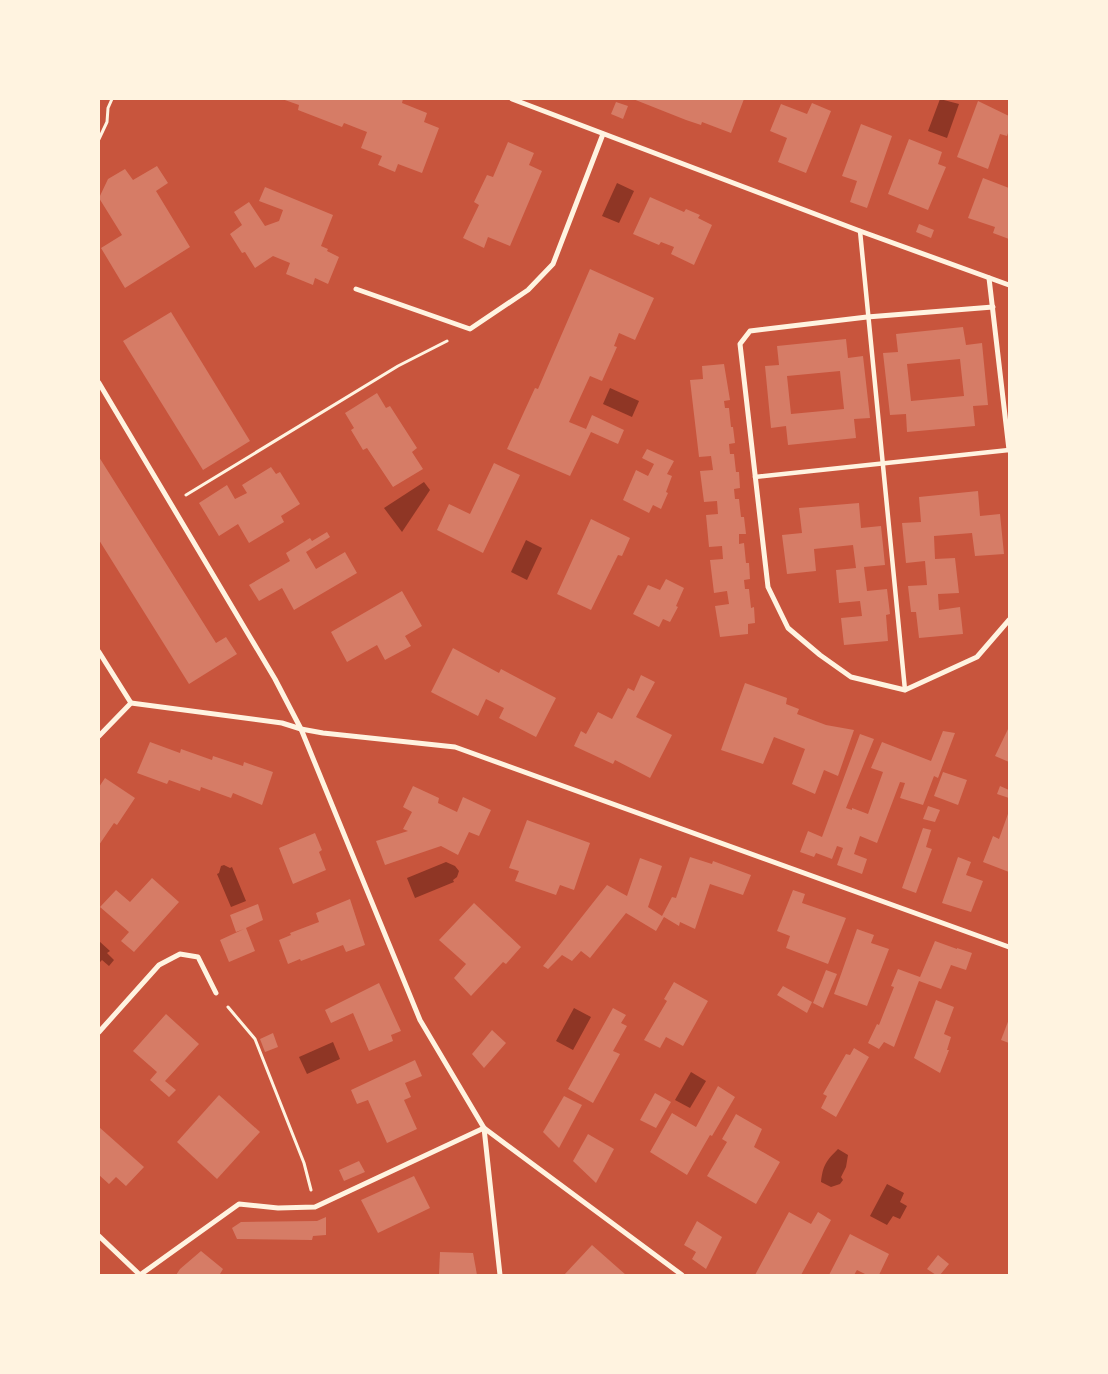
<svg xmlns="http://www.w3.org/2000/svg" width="1108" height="1374" font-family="Montserrat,sans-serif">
<rect width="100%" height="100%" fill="#c8553d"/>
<g fill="#8f3625">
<polygon points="940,99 959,104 947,138 928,131"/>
<polygon points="617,183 634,191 619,223 602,216"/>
<polygon points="610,388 639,401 632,417 603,404"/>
<polygon points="424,482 430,490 402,532 384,508"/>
<polygon points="526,540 542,548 527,580 511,572"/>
<polygon points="446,862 455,866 459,871 457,877 453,880 454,882 415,898 407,878"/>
<polygon points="224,865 230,868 232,867 246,901 231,907 217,874 219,873 221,866"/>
<polygon points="99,941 110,951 107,953 114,960 109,966 102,960 99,963"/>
<polygon points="574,1008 591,1017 573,1050 556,1041"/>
<polygon points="333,1042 340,1059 307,1074 299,1057"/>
<polygon points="691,1072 706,1081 690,1108 675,1100"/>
<path d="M838,1149L848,1155L846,1167L841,1177L843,1180L840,1184L831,1187L821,1182C823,1165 826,1161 838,1149Z"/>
<polygon points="887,1184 904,1193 900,1202 907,1206 900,1219 893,1216 887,1225 870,1216"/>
</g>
<g fill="#d67c66" fill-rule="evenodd">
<polygon points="282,99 403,99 402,103 427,113 424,122 439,128 422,173 398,164 395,172 378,165 382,156 361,148 367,132 344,123 342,127 298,110 299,105"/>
<polygon points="633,99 744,99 731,133 702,122 701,125 686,120"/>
<polygon points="978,101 1009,116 1009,130 1007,136 1000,134 988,169 957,157"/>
<polygon points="616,102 628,106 623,119 611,114"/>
<polygon points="812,103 831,111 806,173 778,162 787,138 770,131 781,104 807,114"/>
<polygon points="861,124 892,136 867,208 850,202 857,181 842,176"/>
<polygon points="909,139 942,152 938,164 946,167 928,210 888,194"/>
<polygon points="508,142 534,153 529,165 542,171 510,246 488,237 484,248 463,238 479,205 474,202 487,175 493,177"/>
<polygon points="157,166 168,183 156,191 190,247 125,288 101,248 122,235 99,198 108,179 125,169 133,180"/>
<polygon points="983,178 1009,188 1009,239 993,233 995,227 968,218"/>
<polygon points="265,187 333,215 321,246 328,249 327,251 339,257 328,284 315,278 313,285 286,274 290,263 273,256 255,268 245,252 242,253 230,234 242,225 234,212 249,202 265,226 279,221 283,210 259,201"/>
<polygon points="650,197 684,212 686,209 700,215 698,218 712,225 694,265 671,254 674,247 661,242 659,245 633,234"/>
<polygon points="919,224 934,230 931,238 916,232"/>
<polygon points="590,269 654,298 635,340 619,333 614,346 617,347 602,381 590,376 569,422 586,429 592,415 624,430 618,444 591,432 570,476 507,449 535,388 538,389"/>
<polygon points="171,312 250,441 203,470 123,341"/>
<path d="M963,327L966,345L982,343L988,405L973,406L975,426L907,432L906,414L890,415L883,353L898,352L896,334ZM960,359L964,396L911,401L907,364Z"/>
<path d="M846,339L848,358L863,356L870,418L854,419L856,438L788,445L786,426L771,428L765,366L779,365L777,346ZM840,371L844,409L791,414L787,376Z"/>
<polygon points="724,364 730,400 724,401 725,408 729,408 731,427 733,427 735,443 729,444 730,454 734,454 736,472 739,472 740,488 734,489 735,499 739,499 741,517 744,517 746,534 739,534 739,544 744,543 746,563 749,563 750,579 744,580 745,589 749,589 751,608 754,607 755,623 748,624 748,634 720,637 715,606 729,604 727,591 714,593 710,560 723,559 722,546 709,547 706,515 718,514 717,501 704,502 700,471 713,470 711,456 699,457 690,380 703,379 702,366"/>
<polygon points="377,393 386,408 390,406 417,448 412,452 423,469 393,487 367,448 363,450 351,430 354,428 345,413"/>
<polygon points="647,449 674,461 667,474 672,476 666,492 668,493 661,509 653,505 649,513 623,500 636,470 648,476 654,464 642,458"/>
<polygon points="99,457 216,643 226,637 237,654 189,684 99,540"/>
<polygon points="494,463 520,475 483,553 437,530 449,504 470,514"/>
<polygon points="271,467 276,474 280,472 300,504 281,516 284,522 249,543 238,524 219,536 199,503 227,485 235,499 247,493 242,485"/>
<polygon points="978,491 980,516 1000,514 1004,554 975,556 972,533 934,536 935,559 955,558 959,593 938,594 939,610 960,607 963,634 919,638 916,612 911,612 908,586 927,585 925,561 906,563 902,523 921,522 919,497"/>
<polygon points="859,503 861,528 881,526 885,565 864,567 867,591 887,589 890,614 886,615 888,641 844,645 841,618 862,616 860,601 839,603 836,570 856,568 853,545 814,549 816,571 787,574 782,535 802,533 799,508"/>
<polygon points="591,519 630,538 622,556 618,555 591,610 557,594"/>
<polygon points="327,532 330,537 306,552 316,569 345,552 357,573 294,610 282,588 259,601 249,585 290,561 286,553 310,538 312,541"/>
<polygon points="666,579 684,588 676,606 678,607 670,622 663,619 659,627 633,614 648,585 660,590"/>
<polygon points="402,591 422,626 405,636 411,646 385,660 377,645 347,662 331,632"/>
<polygon points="453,648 499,673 501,669 556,698 536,737 499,718 504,708 486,699 478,716 431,692"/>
<polygon points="641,675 655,682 636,717 672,735 650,778 615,760 613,764 574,746 581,731 586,734 598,712 612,719 628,688 634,691"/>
<polygon points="745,683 787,698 786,704 799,709 797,714 826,725 854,730 838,776 824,770 815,794 792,784 805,749 774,737 763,764 721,750"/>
<polygon points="1009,727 1009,762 995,756"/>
<polygon points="943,731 955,733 938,778 934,776 923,805 900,798 905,783 900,782 877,843 860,836 854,854 867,859 862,874 837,865 843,848 837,846 832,859 816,853 814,857 800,852 808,831 822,837 860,734 874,739 846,808 852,810 852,808 868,814 883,772 871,768 882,742 931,761"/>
<polygon points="150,742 180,753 181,749 212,760 213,756 243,766 244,762 273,772 262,805 233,793 231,798 201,787 200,791 169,780 167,784 137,773"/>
<polygon points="943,772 967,780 958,805 934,796"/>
<polygon points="105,778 135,798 117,825 114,823 99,845 99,787"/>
<polygon points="413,786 439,798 438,803 457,812 463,797 491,810 479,836 469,832 458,855 441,846 385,865 376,841 408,831 403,829 412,812 403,807"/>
<polygon points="1000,786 1009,790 1009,798 997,794"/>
<polygon points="928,806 940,810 935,822 923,819"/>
<polygon points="1009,811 1009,872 983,862 993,836 999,839"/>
<polygon points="527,820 590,843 574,890 560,885 556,895 515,881 519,871 509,868"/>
<polygon points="923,828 931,830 926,847 932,849 916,893 902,888"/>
<polygon points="315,833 322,850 319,852 326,870 293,884 279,848"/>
<polygon points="690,857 712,864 713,861 751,875 743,895 710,884 695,929 680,922 679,926 664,917 656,931 626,913 590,958 581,951 572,961 562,955 548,969 543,966 607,885 627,896 640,858 662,866 648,907 662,916 672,897 676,898"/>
<polygon points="958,857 971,862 966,875 983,881 971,912 942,903"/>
<polygon points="152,878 179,902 134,952 121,941 129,932 100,907 116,890 130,902"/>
<polygon points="793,890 805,894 802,903 846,918 828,964 786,948 790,936 777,931"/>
<polygon points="350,899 365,945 346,952 343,945 301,961 300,959 288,964 279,940 291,935 290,933 319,922 316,913"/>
<polygon points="474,903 521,947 506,964 503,962 471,996 454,978 466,964 439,940"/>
<polygon points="258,904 263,920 246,928 255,951 229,962 220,940 244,929 236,932 230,915"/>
<polygon points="857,929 874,935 871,943 889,949 867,1006 834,994"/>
<polygon points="935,941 957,949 957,948 972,953 966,970 951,965 941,989 919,981 894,1047 884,1042 879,1049 868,1043 877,1024 879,1025 894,987 891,986 898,969 920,977"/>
<polygon points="826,970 837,974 823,1008 813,1003"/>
<polygon points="674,982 708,1001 683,1046 666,1037 660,1048 644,1040 667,1001 664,999"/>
<polygon points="379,983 401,1031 391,1035 393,1041 369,1051 353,1013 331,1023 325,1010"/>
<polygon points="783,986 812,1002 807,1013 777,995"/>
<polygon points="936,1000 954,1007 944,1034 951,1037 947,1050 949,1050 940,1073 914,1058"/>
<polygon points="613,1008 626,1015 621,1023 627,1026 613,1051 620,1054 593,1103 568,1089"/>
<polygon points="166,1014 199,1044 165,1081 176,1090 169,1097 150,1080 157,1072 133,1051"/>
<polygon points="1009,1019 1009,1043 1001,1040"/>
<polygon points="492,1030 506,1043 484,1068 472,1054"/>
<polygon points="273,1033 278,1047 265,1052 260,1039"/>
<polygon points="854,1048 869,1057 836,1117 821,1108 827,1096 823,1094 846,1054 850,1055"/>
<polygon points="415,1060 422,1076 405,1083 411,1097 404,1100 417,1129 387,1143 368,1100 357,1104 351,1090"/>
<polygon points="718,1086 735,1097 712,1136 710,1135 687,1175 650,1152 672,1113 696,1127"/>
<polygon points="655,1093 671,1102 656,1128 640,1120"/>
<polygon points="219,1095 260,1132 217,1179 177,1142"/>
<polygon points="564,1096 582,1105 559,1148 543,1132"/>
<polygon points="736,1114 762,1129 754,1147 780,1162 756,1204 707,1176 727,1142 722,1139"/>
<polygon points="99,1127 144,1167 126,1186 116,1177 109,1184 99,1175"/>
<polygon points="588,1134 614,1149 596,1183 573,1161"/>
<polygon points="359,1161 365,1172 344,1181 339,1170"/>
<polygon points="414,1176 430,1208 378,1233 361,1200"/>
<polygon points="789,1212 811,1224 818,1212 831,1220 801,1275 755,1275"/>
<polygon points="326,1217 326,1235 313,1236 312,1240 237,1239 232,1228 241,1222 317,1221"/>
<polygon points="697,1221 722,1237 706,1269 692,1259 696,1252 684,1245"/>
<polygon points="850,1234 889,1254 879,1275 867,1275 857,1270 854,1275 829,1275"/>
<polygon points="592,1245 626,1275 564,1275"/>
<polygon points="201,1251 223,1269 220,1274 222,1275 176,1275 180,1269"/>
<polygon points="440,1252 473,1253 477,1275 439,1275"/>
<polygon points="938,1255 949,1264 940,1275 936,1275 927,1269"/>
</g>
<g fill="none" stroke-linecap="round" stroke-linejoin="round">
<g stroke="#fff3e0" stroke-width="3">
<polyline points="99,139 107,122 108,108 112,99"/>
<polyline points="186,495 398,366 447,341"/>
<polyline points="228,1007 255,1039 304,1163 311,1190"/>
</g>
<g stroke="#fff3e0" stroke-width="4.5">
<polyline points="860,231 905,690"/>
<polyline points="755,477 1009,450"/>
</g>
<g stroke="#fff3e0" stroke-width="5">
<polyline points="512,99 860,231 1009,285"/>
<polyline points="989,278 1009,450"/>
<polyline points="356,289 470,329 528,290 553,264 603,134"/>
<polyline points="993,307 867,317 750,331 740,344 768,587 788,628 820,655 851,677 905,690 977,657 1009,620"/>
<polyline points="99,383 275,679 301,729 420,1020 484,1128 500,1275"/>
<polyline points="99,652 131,703"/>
<polyline points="99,736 131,703 282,723 301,729 323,733 455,747 1009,947"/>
<polyline points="99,1032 159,965 180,954 198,957 216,993"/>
<polyline points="484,1128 682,1275"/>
<polyline points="99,1236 140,1275"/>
<polyline points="140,1275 239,1204 278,1208 315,1207 484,1128"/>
</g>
</g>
<rect width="1108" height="1374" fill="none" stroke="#fff3e0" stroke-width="200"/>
</svg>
